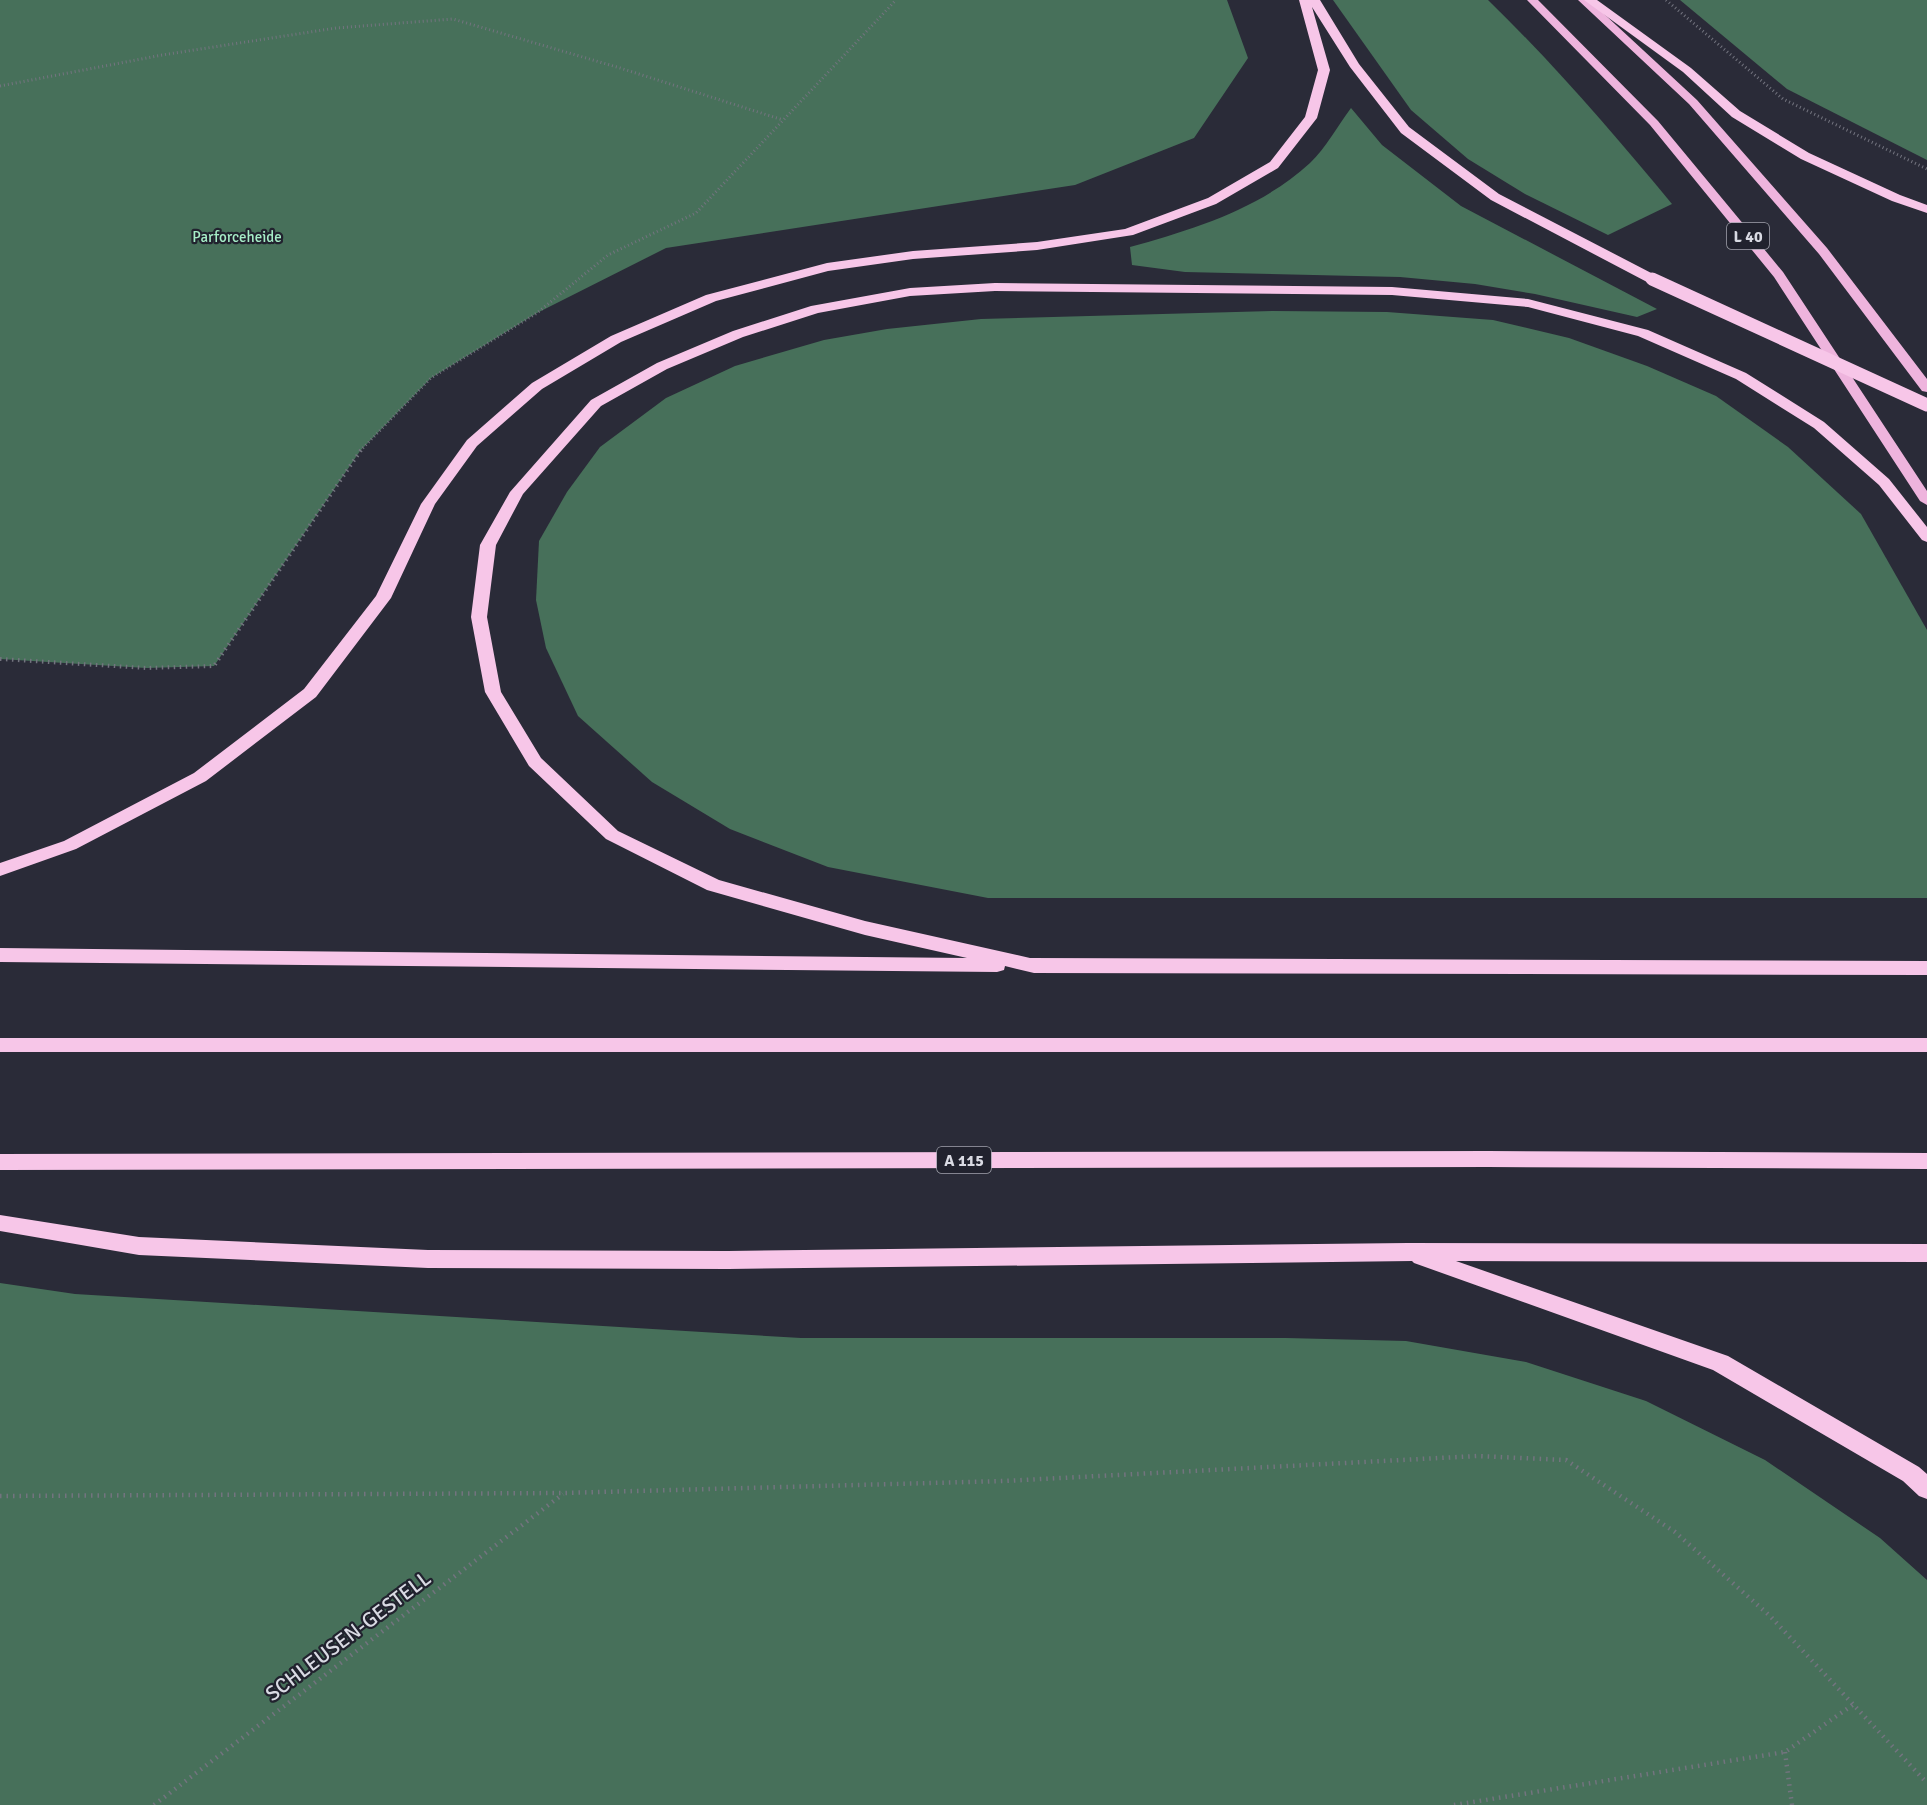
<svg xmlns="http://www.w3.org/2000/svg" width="1927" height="1805" font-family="Signika,sans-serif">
<rect width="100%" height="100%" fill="#2a2b38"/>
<g fill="#47705a">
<polygon points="0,0 1227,0 1248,58 1194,138 1075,185 666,248 537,313 431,378 360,451 214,666 146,668 0,659"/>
<path d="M1333,0H1488C1554,64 1614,134 1672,204L1608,235L1525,194L1468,159L1411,110Z"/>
<polygon points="1680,0 1927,0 1927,160 1787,89"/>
<path d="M1351,108L1382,145L1461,206L1657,309L1637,317L1535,294L1475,284L1400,277L1185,272L1132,265L1130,247C1194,229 1260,209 1310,163C1326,148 1338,125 1351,108Z"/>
<polygon points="1274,311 1387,312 1493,320 1569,338 1647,366 1716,396 1788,447 1861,514 1927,630 1927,898 988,898 828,867 730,829 652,782 578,716 546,648 536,600 539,541 567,492 600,447 666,398 735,366 824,340 887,329 981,319"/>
<polygon points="0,1283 75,1294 801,1338 1286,1338 1406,1341 1526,1362 1646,1401 1765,1460 1880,1538 1927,1580 1927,1805 0,1805"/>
</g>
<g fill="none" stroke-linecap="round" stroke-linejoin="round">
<g stroke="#73747f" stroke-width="3" stroke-dasharray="1 3" stroke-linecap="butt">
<polyline points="1666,0 1783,99 1927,169"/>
<polyline points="0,86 162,55 336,28 453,19 620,68 783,120"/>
<polyline points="360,451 431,378 537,313 608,255 696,213 896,0"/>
</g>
<polyline stroke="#73747f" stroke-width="4" stroke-dasharray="1.5 4.5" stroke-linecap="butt" points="0,659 146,668 214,666 361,450"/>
<g stroke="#73747f" stroke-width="4.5" stroke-dasharray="1.5 5" stroke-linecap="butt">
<polyline points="0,1496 563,1493 1004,1481 1477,1456 1566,1460 1675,1532 1770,1616 1927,1783"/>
<polyline points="1785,1752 1792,1805"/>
<polyline points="154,1805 563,1494"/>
<polyline points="1454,1805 1785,1752 1854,1704"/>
</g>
<g fill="#eeb4dd" fill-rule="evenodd">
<polygon points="1527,0 1538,0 1658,121 1783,272 1927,491 1927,505 1920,501 1774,277 1650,125"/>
<polygon points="1578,0 1589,0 1697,100 1827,248 1927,379 1927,392 1922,391 1819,254 1689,104"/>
</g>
<g fill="#f7c6e8" fill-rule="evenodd">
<polygon points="1299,0 1320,0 1359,64 1409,127 1499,194 1657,276 1659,279 1657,282 1647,282 1491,200 1401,133 1350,67 1312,7 1330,70 1317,118 1278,168 1216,204 1133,235 1037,250 913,259 828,271 716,301 621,342 542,389 477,446 435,504 391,598 316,697 206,781 76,849 0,876 0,863 64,841 194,773 304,689 376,596 421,504 467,440 532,383 611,336 706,295 827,263 913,251 1037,242 1125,229 1208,198 1270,162 1305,117 1318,70"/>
<polygon points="1584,0 1597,0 1691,68 1740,111 1809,153 1900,195 1927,205 1927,213 1892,201 1801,159 1732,117 1683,72"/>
<polygon points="995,283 1392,287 1528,299 1648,330 1746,373 1824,422 1889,479 1927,527 1927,542 1922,540 1879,485 1814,428 1736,379 1638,336 1528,307 1392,295 995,291 910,296 818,313 743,337 667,369 601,406 523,494 496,545 487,617 501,692 541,758 618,831 719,880 865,921 1030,958 1927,961 1927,975 1034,973 1005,966 1004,970 997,972 0,962 0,948 967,958 865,935 707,890 606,839 529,766 485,692 471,617 480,545 510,492 591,400 657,363 733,331 811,306 910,288"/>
<rect x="0" y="1038" width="1927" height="14"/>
<polygon points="1488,1151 1927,1153 1927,1169 1488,1167 0,1170 0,1154"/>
<polygon points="0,1215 139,1237 428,1250 728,1251 1408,1243 1927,1244 1927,1262 1456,1261 1728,1356 1919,1467 1927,1474 1927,1499 1919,1496 1903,1481 1713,1370 1414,1263 1412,1261 728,1269 428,1268 139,1255 0,1231"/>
</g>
<polyline stroke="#f7c6e8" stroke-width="13" points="1652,279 1927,405"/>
</g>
<g text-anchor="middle" stroke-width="4.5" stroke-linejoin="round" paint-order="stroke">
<g font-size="15" fill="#a6edc7" stroke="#21222e">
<text x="237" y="242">Parforceheide</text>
</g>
<g fill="#21222e" stroke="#a2a3ad" stroke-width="1.5">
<rect x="1727" y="223" width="42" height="26" rx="4.5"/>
<rect x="937" y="1147" width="54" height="26" rx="4.5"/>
</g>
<g font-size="16" font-weight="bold" fill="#d9dae3">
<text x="1748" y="242">L 40</text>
<text x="964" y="1166">A 115</text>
</g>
<g font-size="21" fill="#d9dae3" stroke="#21222e">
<text transform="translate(348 1636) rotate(-37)" y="7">SCHLEUSEN-GESTELL</text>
</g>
</g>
</svg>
